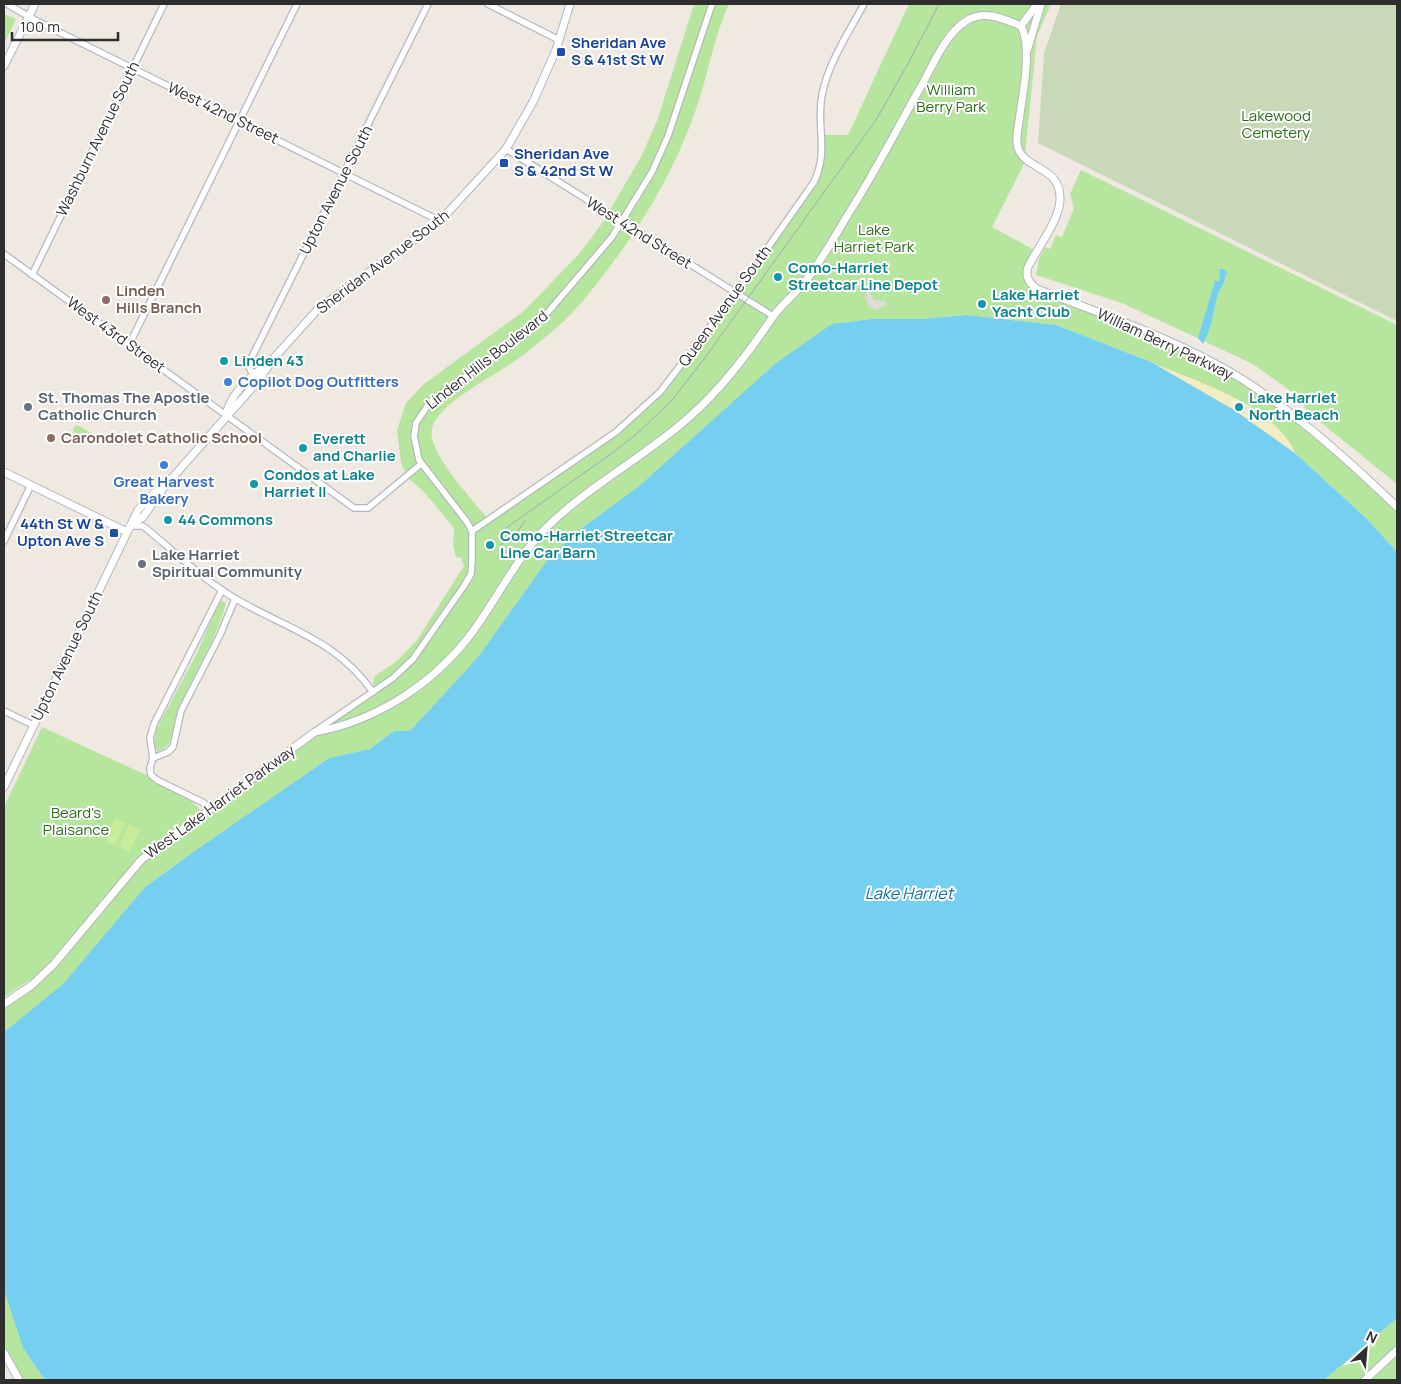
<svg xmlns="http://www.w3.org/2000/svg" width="1401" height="1384" font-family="Manrope,sans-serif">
<rect width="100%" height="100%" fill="#efe9e1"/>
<g fill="#b6e59e">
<path d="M694,4H729C713,38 708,77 695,112C672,178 635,236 591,291C572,316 545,339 519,358C497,375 439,402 432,428C426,452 473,500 488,519L616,432L679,370L819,171L822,135H848L909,4H1051L1037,36L1024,164L992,227L1036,251L1026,276L1045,293L1216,364L1294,417L1397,507V552L1367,519L1296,454L1217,400L1151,362L1056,325L967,315L922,319L776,363L638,487L575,533L548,559L478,657L410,731H394L370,749L329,758L196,850L145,887L63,984L4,1032V1004L32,985L141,860L373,692L374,677L398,660L417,640L464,566L461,558L456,557L453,545L454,528L425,493L407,477L401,462L397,430L406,403L424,384L524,311L579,254L603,222L642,155L657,121Z"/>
<polygon points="4,14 16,19 4,44"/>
<polygon points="1081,170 1397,325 1397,484 1308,412 1296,395 1253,364 1122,303 1036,275 1039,259 1045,247 1050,249 1056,235 1062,237 1074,208 1070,194"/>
<polygon points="77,425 97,436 92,442 74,433 73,428"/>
<path d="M220,600L226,603C216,642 192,676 177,713C171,727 175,748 157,751L154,746L156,730L197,653Z"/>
<path d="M42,727L146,775C157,787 201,799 200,813L140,859L52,962L42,972L4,997V807Z"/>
<polygon points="4,1290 23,1348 45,1380 23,1380 4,1347"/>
<polygon points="1397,1318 1397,1380 1324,1380"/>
</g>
<path fill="#f3ecc5" d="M1151,362C1200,384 1272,402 1296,454L1234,410Z"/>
<polygon fill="#c8d9b8" points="1061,4 1397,4 1397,321 1038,143 1044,53"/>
<g fill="#c9ec9a">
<polygon points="115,818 126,823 115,846 105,841"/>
<polygon points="129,824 140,829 129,852 119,847"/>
</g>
<polygon fill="#dfdcd8" points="869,290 874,300 885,301 886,305 876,310 869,307 865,296"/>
<g fill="#75cff0">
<path d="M1220,269H1224L1228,274L1225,275C1225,286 1220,286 1217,297C1212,316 1213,325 1203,344L1198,338L1215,281H1219Z"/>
<polygon points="967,315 1056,325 1151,362 1234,410 1296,454 1367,519 1397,552 1397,1318 1324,1380 45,1380 23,1348 4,1290 4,1032 63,984 145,887 196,850 329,758 370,749 394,731 410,731 478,657 548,559 575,533 638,487 776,363 832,324 873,319 922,319"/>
</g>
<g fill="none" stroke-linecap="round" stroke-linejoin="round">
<g stroke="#b4b7c1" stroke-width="8">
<g id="minor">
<polyline points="7,4 35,20 440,221"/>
<polyline points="488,4 559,40"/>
<polyline points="506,149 773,316"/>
<polyline points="4,254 354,508 368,508 421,464"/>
<polyline points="32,275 164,4"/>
<polyline points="129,345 297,4"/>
<polyline points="253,375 248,365 428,4"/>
<path d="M130,526H143C173,550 203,580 236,599C289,630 335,639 373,692"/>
<path d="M472,531L616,432L660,392L736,293L814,182C829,151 816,127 822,95C828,63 849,32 864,4"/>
<polyline points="472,538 472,531 467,522 419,460 414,436 416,423 430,402 525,334 549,311 612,237 652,172 668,136 712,4"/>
<polyline points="4,541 31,485"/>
<polyline points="4,711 33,725"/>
<polyline points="317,730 393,678 413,659 464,586 471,574 472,562"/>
<polyline points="153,758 168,752 173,747 181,711 220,635 235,599"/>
<polyline points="209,811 204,803 157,780 151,775 150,768 153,758 150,738 154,724 222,590"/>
</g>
</g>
<g stroke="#b4b7c1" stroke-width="9">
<g id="tertiary">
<path d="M1021,26C1033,47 1022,97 1019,121C1018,130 1015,139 1018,148C1025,170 1060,166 1060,198C1061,218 1037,249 1028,267C1025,277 1029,283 1037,289C1097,312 1158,333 1216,364C1281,399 1344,456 1397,507"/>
<polyline points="1021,26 1037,4"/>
<polyline points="1028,48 1041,4"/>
<polyline points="4,66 35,4"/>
<path d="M226,415C230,394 250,377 267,364"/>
<polyline points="4,472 127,532"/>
<polyline points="130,526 143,517 164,487 259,380 273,359 318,309 440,221 506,149 533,102 556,50 570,4"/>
<polyline points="4,787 138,510 154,493 164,487"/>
<path d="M4,1004L32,985L54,964L141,860L315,732C375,721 430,686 468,638C495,603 513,563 543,531C583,490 636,462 680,425C717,395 746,357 772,318C782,303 797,293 807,279C824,257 837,232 852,208C876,170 897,129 919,90C932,68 944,35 966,21C984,9 1004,19 1021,26"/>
<polyline points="4,1353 19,1380"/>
<polyline points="1365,1380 1397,1350"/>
</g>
</g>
<use href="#minor" stroke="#fff" stroke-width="5.5"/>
<use href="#tertiary" stroke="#fff" stroke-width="7"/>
<g stroke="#a3a6b8" stroke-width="1">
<polyline points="506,528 615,451 640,431 673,399 704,359 876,120 909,62 939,4"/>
<polyline points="500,545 516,534 525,521"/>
</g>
<g stroke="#b4b7c1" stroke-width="8" stroke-linecap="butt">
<polyline id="minor-bridge" points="472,538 472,562"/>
</g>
<use href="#minor-bridge" stroke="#fff" stroke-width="5.5"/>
</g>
<g fill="#1a4fb4" stroke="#fff" stroke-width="2">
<rect x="556" y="47" width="10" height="10" rx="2.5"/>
<rect x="499" y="158" width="10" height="10" rx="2.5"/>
<rect x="109" y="528" width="10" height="10" rx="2.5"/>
</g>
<g fill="#0f9aa8" stroke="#fff" stroke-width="2">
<circle cx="778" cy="277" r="5"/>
<circle cx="982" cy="304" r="5"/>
<circle cx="224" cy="361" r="5"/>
<circle cx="1239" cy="407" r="5"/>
<circle cx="303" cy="448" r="5"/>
<circle cx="254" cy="484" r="5"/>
<circle cx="168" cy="520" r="5"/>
<circle cx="490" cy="545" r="5"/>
</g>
<g fill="#8d6e63" stroke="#fff" stroke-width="2">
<circle cx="106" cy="300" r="5"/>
<circle cx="51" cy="438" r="5"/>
</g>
<g fill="#3f7fe0" stroke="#fff" stroke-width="2">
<circle cx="228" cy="382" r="5"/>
<circle cx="164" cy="465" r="5"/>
</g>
<g fill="#6b7280" stroke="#fff" stroke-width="2">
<circle cx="28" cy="407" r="5"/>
<circle cx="142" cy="564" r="5"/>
</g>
<g text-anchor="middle" stroke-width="4" stroke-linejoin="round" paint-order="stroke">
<g font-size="15" font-weight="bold" fill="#164399" stroke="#fff" text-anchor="start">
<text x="571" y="48">Sheridan Ave<tspan x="571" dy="17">S &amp; 41st St W</tspan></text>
<text x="514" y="159">Sheridan Ave<tspan x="514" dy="17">S &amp; 42nd St W</tspan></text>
<text x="104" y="529" text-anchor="end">44th St W &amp;<tspan x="104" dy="17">Upton Ave S</tspan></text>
</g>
<g font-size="15" fill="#2c6e1b" stroke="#fff">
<text x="951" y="95">William<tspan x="951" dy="17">Berry Park</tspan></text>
<text x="1276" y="121">Lakewood<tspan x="1276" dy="17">Cemetery</tspan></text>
<text x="874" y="235">Lake<tspan x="874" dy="17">Harriet Park</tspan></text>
<text x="76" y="818">Beard's<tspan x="76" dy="17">Plaisance</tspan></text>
</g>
<g font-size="15" fill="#2e2e2e" stroke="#fff">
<text transform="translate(223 113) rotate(26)" y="5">West 42nd Street</text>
<text transform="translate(98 139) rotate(-64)" y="5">Washburn Avenue South</text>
<text transform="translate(336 190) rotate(-63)" y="5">Upton Avenue South</text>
<text transform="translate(639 233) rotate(32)" y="5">West 42nd Street</text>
<text transform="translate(383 262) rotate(-37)" y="5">Sheridan Avenue South</text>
<text transform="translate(725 306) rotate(-54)" y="5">Queen Avenue South</text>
<text transform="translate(116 335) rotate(36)" y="5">West 43rd Street</text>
<text transform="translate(1165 344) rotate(25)" y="5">William Berry Parkway</text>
<text transform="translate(487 360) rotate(-38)" y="5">Linden Hills Boulevard</text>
<text transform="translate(67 656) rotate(-64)" y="5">Upton Avenue South</text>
<text transform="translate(220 802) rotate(-36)" y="5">West Lake Harriet Parkway</text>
</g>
<g font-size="15" font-weight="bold" fill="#0d838f" stroke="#fff" text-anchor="start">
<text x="788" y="273">Como-Harriet<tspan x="788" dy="17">Streetcar Line Depot</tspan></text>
<text x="992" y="300">Lake Harriet<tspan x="992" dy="17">Yacht Club</tspan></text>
<text x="234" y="366">Linden 43</text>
<text x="1249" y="403">Lake Harriet<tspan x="1249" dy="17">North Beach</tspan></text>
<text x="313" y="444">Everett<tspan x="313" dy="17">and Charlie</tspan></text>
<text x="264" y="480">Condos at Lake<tspan x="264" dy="17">Harriet II</tspan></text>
<text x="178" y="525">44 Commons</text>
<text x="500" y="541">Como-Harriet Streetcar<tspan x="500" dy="17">Line Car Barn</tspan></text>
</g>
<g font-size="15" font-weight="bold" fill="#785e54" stroke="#fff" text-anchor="start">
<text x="116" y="296">Linden<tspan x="116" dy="17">Hills Branch</tspan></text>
<text x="61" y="443">Carondolet Catholic School</text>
</g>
<g font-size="15" font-weight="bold" fill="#366cbe" stroke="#fff" text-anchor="start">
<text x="238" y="387">Copilot Dog Outfitters</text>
<text x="164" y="487" text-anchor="middle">Great Harvest<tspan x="164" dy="17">Bakery</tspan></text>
</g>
<g font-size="15" font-weight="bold" fill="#5b616d" stroke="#fff" text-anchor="start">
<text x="38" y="403">St. Thomas The Apostle<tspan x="38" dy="17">Catholic Church</tspan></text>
<text x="152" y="560">Lake Harriet<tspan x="152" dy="17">Spiritual Community</tspan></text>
</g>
<g font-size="16" font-style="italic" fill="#0d6fa3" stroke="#fff">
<text x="909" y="899">Lake Harriet</text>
</g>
</g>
<rect width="1401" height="1384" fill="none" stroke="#2e2e2e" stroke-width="10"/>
<g transform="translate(1366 1349) rotate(26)" stroke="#ffffff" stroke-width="4" paint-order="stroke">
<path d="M0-4L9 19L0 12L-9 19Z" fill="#2e2e2e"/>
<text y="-8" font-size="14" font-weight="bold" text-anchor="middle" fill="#2e2e2e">N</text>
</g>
<path d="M12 32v8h106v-8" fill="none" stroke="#2e2e2e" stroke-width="2.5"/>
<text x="20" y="32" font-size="15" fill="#2e2e2e" stroke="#ffffff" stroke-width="4" paint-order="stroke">100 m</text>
</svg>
